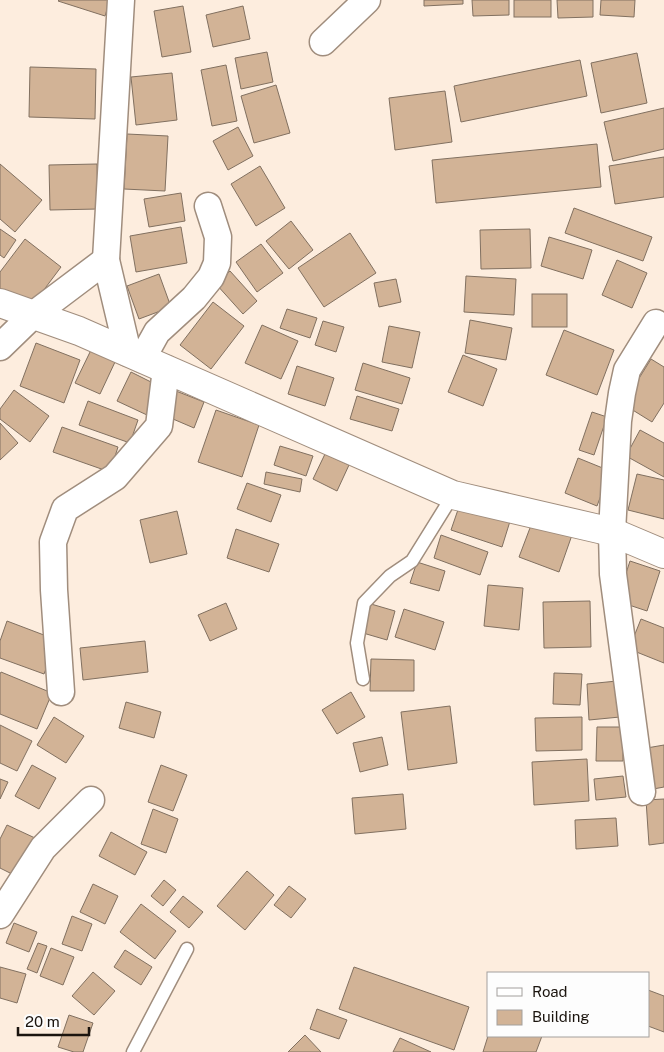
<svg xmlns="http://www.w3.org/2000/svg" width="664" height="1052" font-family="'Public Sans',sans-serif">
<rect width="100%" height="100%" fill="#fdedde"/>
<g fill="#d2b396" stroke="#817060">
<polygon points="59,0 110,0 105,16 58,1"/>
<polygon points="424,0 463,0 463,4 424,6"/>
<polygon points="472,0 509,0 509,15 473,16"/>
<rect x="514" y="0" width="37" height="17"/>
<polygon points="557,0 593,0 593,17 558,18"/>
<polygon points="601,0 635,0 634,17 600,15"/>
<polygon points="183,6 191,52 162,57 154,11"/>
<polygon points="243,6 250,39 213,47 206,15"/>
<polygon points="267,52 273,82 241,89 235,58"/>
<polygon points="637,53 647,103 601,113 591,63"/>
<polygon points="580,60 587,96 461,122 454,86"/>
<polygon points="226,65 237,121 212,126 201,70"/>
<polygon points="30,67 96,69 95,119 29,117"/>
<polygon points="172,73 177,120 136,125 131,77"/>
<polygon points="276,85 290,133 254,143 241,96"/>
<polygon points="445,91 452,142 395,150 389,98"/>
<polygon points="664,108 664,149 613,161 604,122"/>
<polygon points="238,127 253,156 228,170 213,141"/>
<polygon points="127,134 168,136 165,191 124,189"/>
<polygon points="597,144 601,187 436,203 432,160"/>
<polygon points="664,157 664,197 615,204 609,166"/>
<polygon points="0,164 42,200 15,232 0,219"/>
<polygon points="97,164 98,209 50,210 49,165"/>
<polygon points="260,166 285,208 256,226 231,184"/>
<polygon points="181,193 185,221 149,227 144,199"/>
<polygon points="574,208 652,237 643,261 565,233"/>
<polygon points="291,221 313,250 289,269 266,241"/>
<polygon points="181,227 187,263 136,272 130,236"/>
<polygon points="0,229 16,240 4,258 0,255"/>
<polygon points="530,229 531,268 481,269 480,230"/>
<polygon points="350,233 376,273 324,307 298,268"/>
<polygon points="549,237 592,250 583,279 541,266"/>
<polygon points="25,239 61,267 28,311 0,290 0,272"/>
<polygon points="261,244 283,273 257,292 236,262"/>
<polygon points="617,260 647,273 632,308 602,295"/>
<polygon points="230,271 257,301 243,314 216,284"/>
<polygon points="159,274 171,307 139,319 127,286"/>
<polygon points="466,276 516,279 514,315 464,312"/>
<polygon points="396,279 401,302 379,307 374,283"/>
<rect x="532" y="294" width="35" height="33"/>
<polygon points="213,302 244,326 211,369 180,345"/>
<polygon points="287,309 317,318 310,338 280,328"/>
<polygon points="470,320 512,328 506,360 465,353"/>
<polygon points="323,321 344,327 336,352 315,345"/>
<polygon points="262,325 298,341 281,379 245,363"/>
<polygon points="389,326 420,332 412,368 382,362"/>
<polygon points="564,330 614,350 597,395 546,375"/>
<polygon points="36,343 80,360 64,403 20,386"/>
<polygon points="91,350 115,362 100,394 75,383"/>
<polygon points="463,355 497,369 483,406 448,392"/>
<polygon points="651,359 664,367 664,403 652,422 623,404"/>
<polygon points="363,363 410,378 402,404 355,390"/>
<polygon points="297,366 334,378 325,406 288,394"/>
<polygon points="131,372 161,387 147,415 117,401"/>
<polygon points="14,390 49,416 30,442 0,419 0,409"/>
<polygon points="176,391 204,402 194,428 166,416"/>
<polygon points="357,396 399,409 392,431 350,419"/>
<polygon points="88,401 138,420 130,443 79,425"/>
<polygon points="216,410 259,425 242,477 198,462"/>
<polygon points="592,412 607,417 594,455 579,450"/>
<polygon points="0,423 18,443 0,460"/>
<polygon points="62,427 118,447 110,472 53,452"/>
<polygon points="640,430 664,443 664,477 626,456"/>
<polygon points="280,446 313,456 306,476 274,465"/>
<polygon points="325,454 349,465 337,491 313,479"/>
<polygon points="578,458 610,471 597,506 565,493"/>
<polygon points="266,472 302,479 300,492 264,484"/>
<polygon points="637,474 664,480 664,519 628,510"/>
<polygon points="247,483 281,495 271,522 237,509"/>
<polygon points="461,501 511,518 502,547 451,530"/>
<polygon points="177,511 187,554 150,563 140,520"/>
<polygon points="533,520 572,535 559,572 519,557"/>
<polygon points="236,529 279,544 269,572 227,558"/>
<polygon points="441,535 488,552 480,575 434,558"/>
<polygon points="630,561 660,571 647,611 617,601"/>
<polygon points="417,562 445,571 439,591 410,583"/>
<polygon points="488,585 523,588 519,630 484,626"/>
<polygon points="590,601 591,647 544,648 543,602"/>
<polygon points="226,603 237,629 210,641 198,615"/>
<polygon points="371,604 395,611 387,640 363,633"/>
<polygon points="404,609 444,622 435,650 395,637"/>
<polygon points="641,619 664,628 664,663 629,649"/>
<polygon points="7,621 57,640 44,674 0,658 0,641"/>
<polygon points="145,641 148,672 83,680 80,648"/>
<polygon points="371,659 414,660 414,691 370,691"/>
<polygon points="1,672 52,693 37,729 0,714 0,674"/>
<polygon points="554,673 582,674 580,705 553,704"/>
<polygon points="617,681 620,717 589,720 587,684"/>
<polygon points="351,692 365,717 337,734 322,710"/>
<polygon points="126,702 161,712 154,738 119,728"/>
<polygon points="450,706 457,763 408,770 401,712"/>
<polygon points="54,717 84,736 66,763 37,745"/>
<polygon points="582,717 582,750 536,751 535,718"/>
<polygon points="0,725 32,741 17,771 0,763"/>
<polygon points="597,727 623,727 623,761 596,761"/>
<polygon points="382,737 388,765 360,772 353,743"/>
<polygon points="664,745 664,787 648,790 641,749"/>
<polygon points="587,759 589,801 534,805 532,762"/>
<polygon points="32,765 56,778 39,809 15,796"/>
<polygon points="161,765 187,775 173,811 148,802"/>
<polygon points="623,776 626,797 596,800 594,779"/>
<polygon points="0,779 8,782 0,799"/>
<polygon points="403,794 406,829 355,834 352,798"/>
<polygon points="664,799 664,843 649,845 646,800"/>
<polygon points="153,809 178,819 166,853 141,844"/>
<polygon points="616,818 618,846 576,849 575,820"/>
<polygon points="7,825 35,838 16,876 0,868 0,839"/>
<polygon points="111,832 147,852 135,875 99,856"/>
<polygon points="247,871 274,895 245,930 217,906"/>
<polygon points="164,880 176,890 163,906 151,896"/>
<polygon points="93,884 118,896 105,924 80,912"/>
<polygon points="289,886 306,899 291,918 274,905"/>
<polygon points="183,896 203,912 189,928 170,912"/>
<polygon points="141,904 176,931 155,959 120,932"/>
<polygon points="72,916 92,924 82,951 62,944"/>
<polygon points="14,923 37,932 29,952 6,943"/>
<polygon points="38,943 47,946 37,973 27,969"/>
<polygon points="51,948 74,957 63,985 40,976"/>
<polygon points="125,950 152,967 141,985 114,967"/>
<polygon points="0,967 26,974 17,1003 0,998"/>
<polygon points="354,967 469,1007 454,1050 339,1009"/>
<polygon points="93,972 115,991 94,1015 72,996"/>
<polygon points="648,990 664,996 664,1032 648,1026"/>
<polygon points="317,1009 347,1020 339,1039 310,1029"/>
<polygon points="69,1015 93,1023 83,1052 74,1052 58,1047"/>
<polygon points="305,1035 321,1052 288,1052"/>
<polygon points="488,1036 542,1036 536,1052 483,1052"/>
<polygon points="400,1038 431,1052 393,1052"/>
</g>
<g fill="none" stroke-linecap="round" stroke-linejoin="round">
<g stroke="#a08d7d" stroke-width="15">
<g id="service">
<polyline points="363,679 357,643 364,603 390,576 412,561 453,495"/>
<polyline points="133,1052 187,949"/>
</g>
</g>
<g stroke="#a08d7d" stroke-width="29">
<g id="minor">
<polyline points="121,0 106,260 128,353"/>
<polyline points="323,42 367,0"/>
<polyline points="0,347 33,315 106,260"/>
<polyline points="142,359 157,332 194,298 211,277 217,263 218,237 208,206"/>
<polyline points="61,692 54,590 53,542 65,509 115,477 159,426 166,369"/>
<polyline points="642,792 613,574 612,532 618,421 622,393 627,370 656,323"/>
<polyline points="0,915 43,848 91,800"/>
</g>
</g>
<g stroke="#a08d7d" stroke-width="30">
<polyline id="tertiary" points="0,303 79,331 453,495 612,532 664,554"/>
</g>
<use href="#service" stroke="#fff" stroke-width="12"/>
<use href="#minor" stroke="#fff" stroke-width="26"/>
<use href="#tertiary" stroke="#fff" stroke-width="28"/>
</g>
<rect x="487" y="972" width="162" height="65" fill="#fdfdfd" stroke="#a3a09d"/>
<rect x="497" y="988" width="25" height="8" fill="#ffffff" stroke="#a3a09d"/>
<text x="532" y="997" font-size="15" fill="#1b140e">Road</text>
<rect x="497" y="1010" width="25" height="15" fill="#d2b396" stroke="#a3a09d"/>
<text x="532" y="1022" font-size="15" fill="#1b140e">Building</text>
<path d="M18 1027v8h71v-8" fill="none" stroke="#1b140e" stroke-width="2.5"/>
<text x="25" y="1027" font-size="15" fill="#1b140e" stroke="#fdfdfd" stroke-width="4" paint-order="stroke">20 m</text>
</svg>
